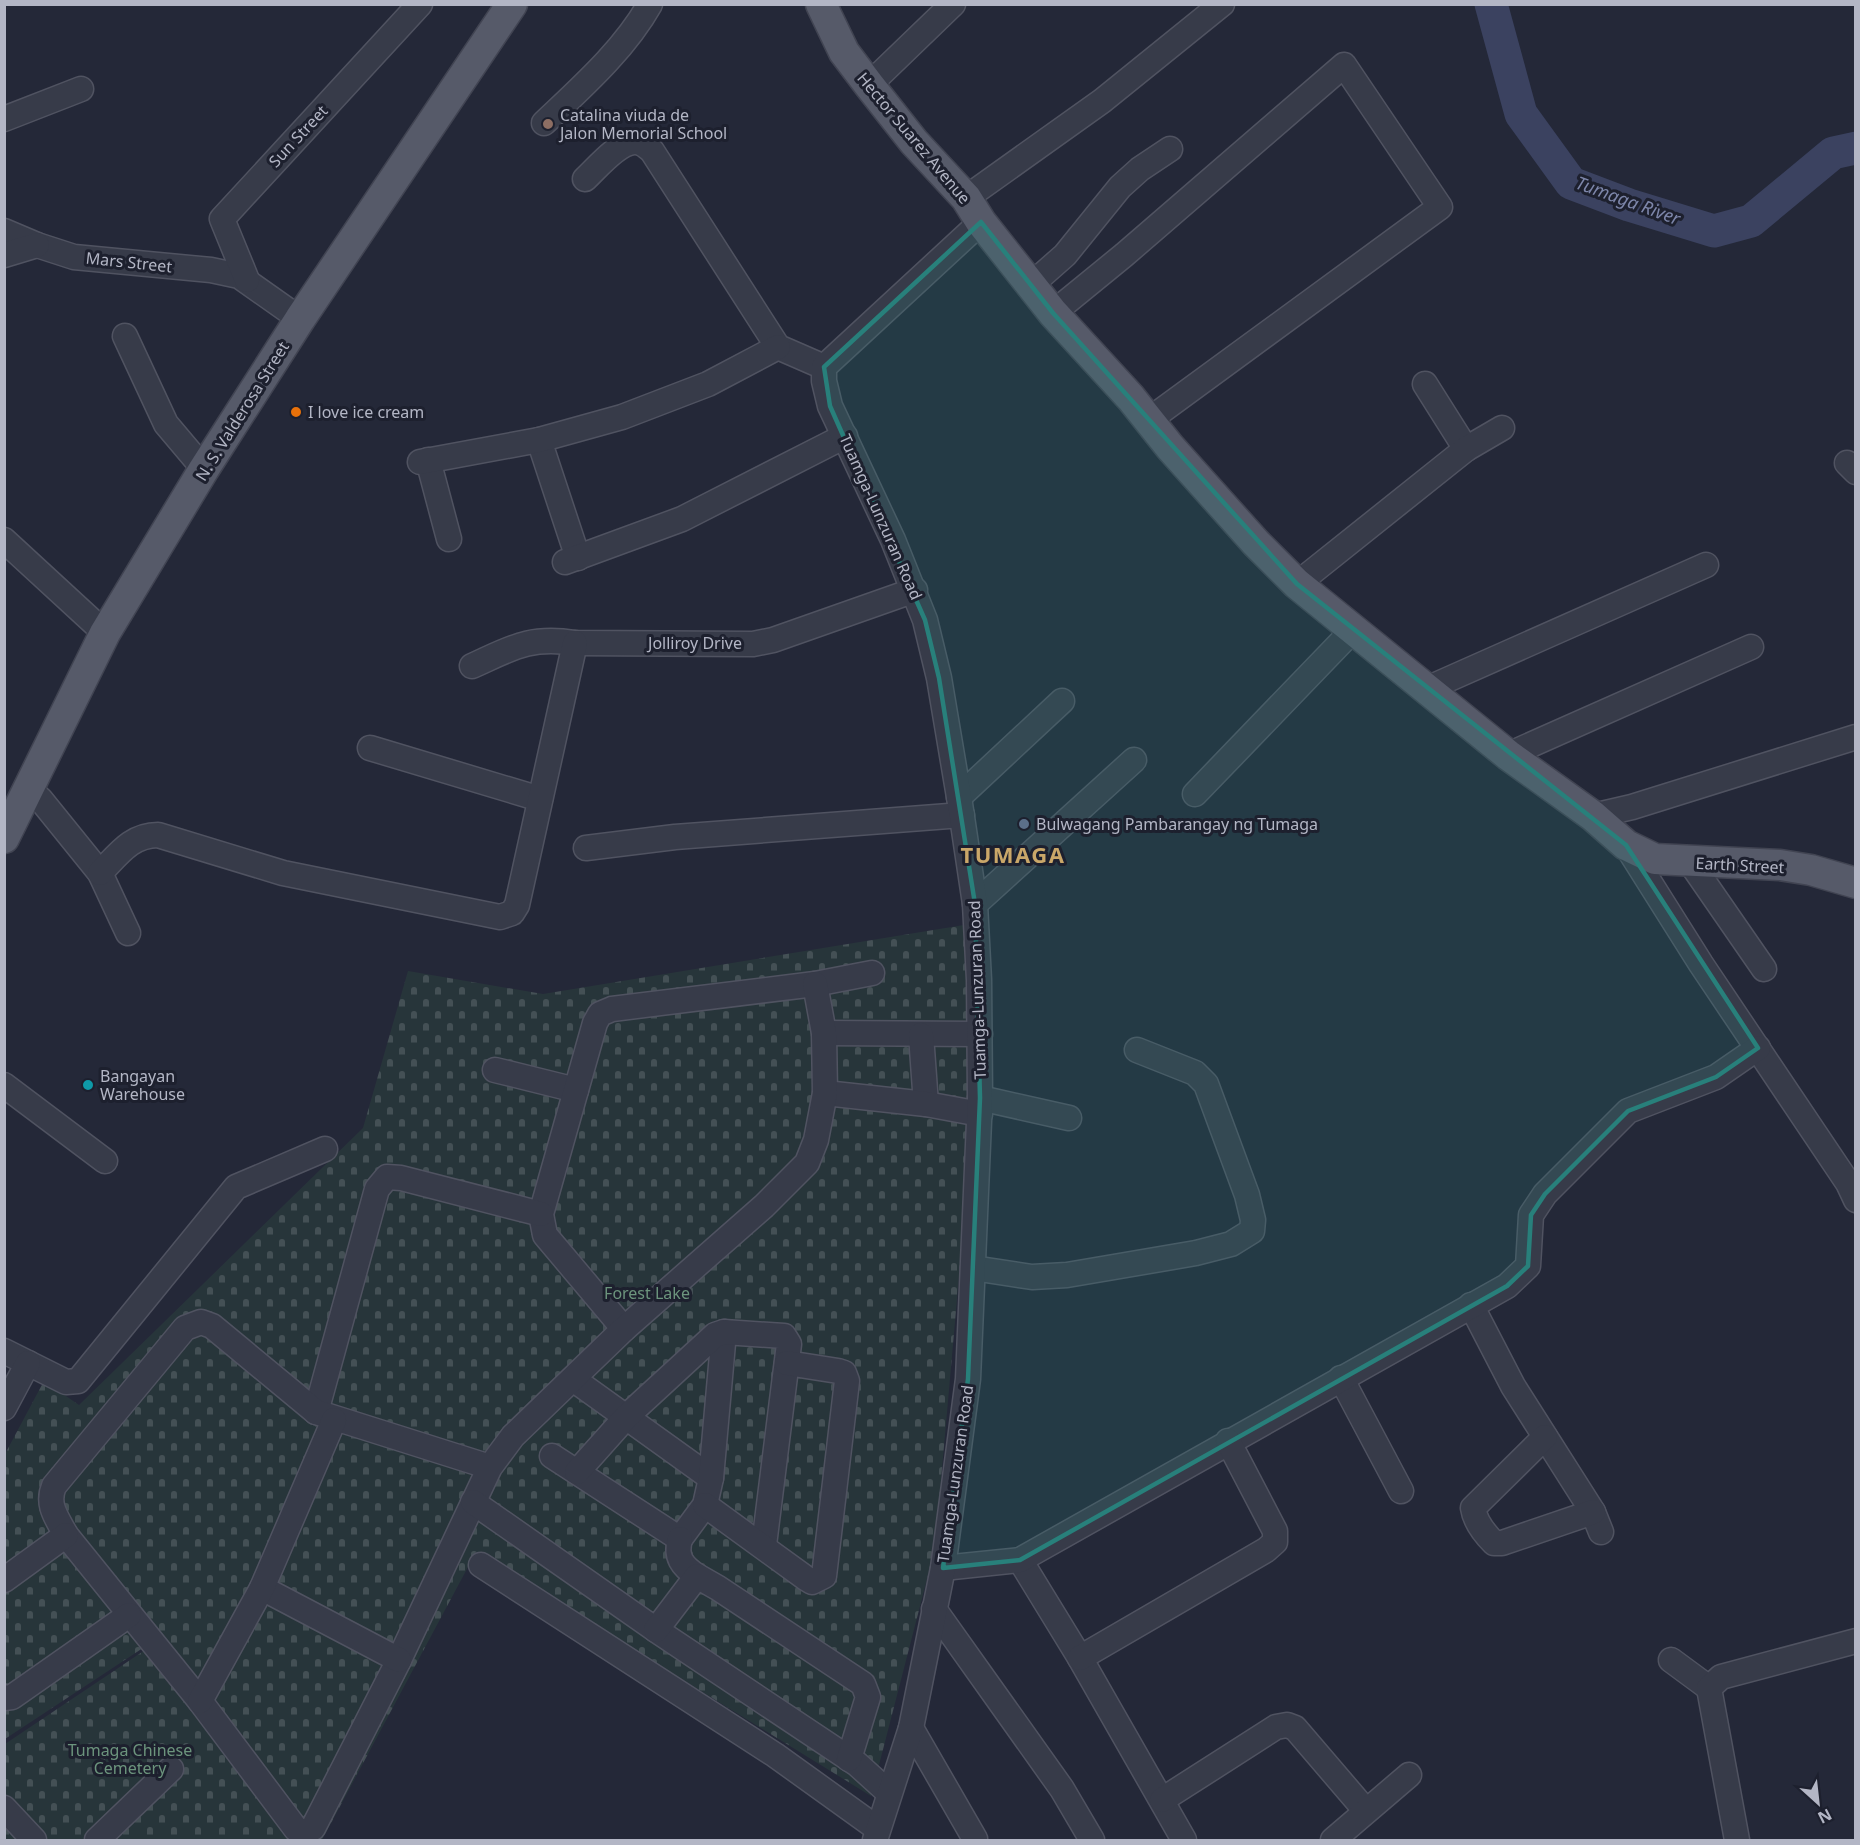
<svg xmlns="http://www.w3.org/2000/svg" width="1860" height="1845" font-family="'Noto Sans',sans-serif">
<defs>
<pattern id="cemetery-stones" width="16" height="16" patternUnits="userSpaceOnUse" patternTransform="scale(1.5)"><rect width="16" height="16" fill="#27353a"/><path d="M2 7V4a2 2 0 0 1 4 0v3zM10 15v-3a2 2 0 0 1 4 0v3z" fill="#445055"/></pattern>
</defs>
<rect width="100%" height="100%" fill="#242838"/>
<g fill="url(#cemetery-stones)">
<polygon points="970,924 973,1118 935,1548 871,1796 476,1552 322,1840 302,1840 149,1644 5,1739 5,1454 44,1381 79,1405 363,1128 408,971 543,994"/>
<polygon points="148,1648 293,1840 5,1840 5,1744"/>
</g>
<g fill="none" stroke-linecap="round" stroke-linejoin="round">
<polyline stroke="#3b4260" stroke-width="33" points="1491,4 1521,114 1571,183 1629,205 1714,231 1751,221 1833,153 1856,148"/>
<g stroke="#505361" stroke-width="27">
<g id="minor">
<polyline points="869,85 953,4"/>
<polyline points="4,119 81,89"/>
<path d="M544,123C582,87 624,50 650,4"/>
<path d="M585,179C597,168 618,142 635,142C643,142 647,147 652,151L778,347L824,367"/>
<polyline points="966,198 1102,101 1222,4"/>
<polyline points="4,231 37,245 74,257 211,270 239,276 300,319"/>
<polyline points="4,255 37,245"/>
<polyline points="247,280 222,219 420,4"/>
<polyline points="1031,285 1065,255 1120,187 1140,169 1170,149"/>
<polyline points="1053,313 1124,255 1344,65 1440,207 1149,420"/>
<polyline points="125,336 166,424 204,469"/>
<polyline points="1425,384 1466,449"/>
<polyline points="539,440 578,558"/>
<polyline points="428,460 449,539"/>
<polyline points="420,462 539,440 622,417 708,384 778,347"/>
<polyline points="1847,463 1856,472"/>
<polyline points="4,540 105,633"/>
<polyline points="565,562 682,519 845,436"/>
<polyline points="1297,584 1466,449 1502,428"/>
<path d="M472,666C512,648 529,636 575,643L753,644L773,640L915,590"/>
<polyline points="1429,688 1706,565"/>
<polyline points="370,748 540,799"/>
<polyline points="1508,755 1751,647"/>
<polyline points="30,790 41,800 100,873 128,933"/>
<polyline points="1195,794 1352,631"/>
<polyline points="959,797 1062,701"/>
<polyline points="1593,816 1632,807 1856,737"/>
<polyline points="1626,845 1701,964 1848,1183 1856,1200"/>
<polyline points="586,848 675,837 962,815"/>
<polyline points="1690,862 1764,969"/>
<path d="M100,873C118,855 131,835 158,835L283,873L500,917L512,913L517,905L575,643"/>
<polyline points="975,904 1134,760"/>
<polyline points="824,1033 980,1034"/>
<polyline points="921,1035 926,1104"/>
<polyline points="495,1070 576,1090"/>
<polyline points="4,1085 105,1161"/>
<polyline points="825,1093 926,1104 980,1114"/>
<polyline points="980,1098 1069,1118"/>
<polyline points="973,1268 1032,1277 1067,1275 1196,1253 1231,1244 1252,1231 1253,1220 1247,1195 1206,1084 1195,1073 1137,1050"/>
<polyline points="1471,1305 1513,1386 1593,1512 1601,1532"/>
<polyline points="624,1329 545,1235 541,1214 595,1023 600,1014 612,1009 815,984 872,973"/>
<polyline points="4,1351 66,1382 78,1381 236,1187 325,1149"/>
<polyline points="1341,1378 1401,1491"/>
<polyline points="573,1379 711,1478"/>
<polyline points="4,1408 28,1363"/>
<polyline points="316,1412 377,1189 387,1177 401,1178 541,1214"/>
<path d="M1545,1437L1473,1508C1475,1521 1485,1534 1494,1543H1502L1593,1512"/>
<polyline points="552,1456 680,1539 705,1505 711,1478 724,1332"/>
<path d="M490,1467L316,1412L212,1326L201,1322L185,1328L54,1486C46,1505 57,1518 66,1535L200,1701L296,1829L302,1833L313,1828L399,1660L490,1467L513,1436L624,1329L764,1206L807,1163L816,1140L825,1093L824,1033L815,984"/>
<polyline points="577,1472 627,1416 715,1335 724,1332 784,1336 789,1344 764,1545"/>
<polyline points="473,1502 656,1630 857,1764 888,1792"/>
<polyline points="705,1505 807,1579 812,1582 824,1576 847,1381 844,1373 838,1371 787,1363"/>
<path d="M680,1539C675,1557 682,1566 697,1576"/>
<polyline points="1020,1560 1080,1658 1184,1840"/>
<polyline points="481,1565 775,1755 878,1829"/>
<polyline points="943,1568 1020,1560 1507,1286 1528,1266 1531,1215 1545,1194 1628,1111 1716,1077 1758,1048"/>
<polyline points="4,1580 66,1535"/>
<polyline points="262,1588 399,1660"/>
<polyline points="934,1609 1062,1789 1092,1840"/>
<polyline points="656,1630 697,1576 718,1588 863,1684 868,1697 849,1759"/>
<polyline points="1080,1658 1266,1550 1275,1542 1275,1531 1228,1441"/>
<polyline points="1671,1660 1709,1688"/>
<polyline points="4,1698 12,1697 129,1615"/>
<polyline points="200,1701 262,1588 334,1420"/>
<polyline points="911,1728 975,1839"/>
<polyline points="1162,1800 1276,1727 1287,1725 1295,1728 1366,1811"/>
<polyline points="4,1808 34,1840"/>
<polyline points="97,1840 171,1769"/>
<polyline points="875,1840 911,1728 943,1568 968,1379 980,1098 979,980 975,904 959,797 939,678 925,620 893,540 830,406 824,381 824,367 981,222"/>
<polyline points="1333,1840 1409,1775"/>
<polyline points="1737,1840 1709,1688 1721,1677 1856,1641"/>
</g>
</g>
<g stroke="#414452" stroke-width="33">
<g id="major">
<polyline points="821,4 844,52 869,85 914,142 966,198 981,222 1053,313 1131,398 1170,447 1256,543 1297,584 1508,755 1593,816 1626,845 1655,859 1780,865 1811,870 1856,883"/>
<polyline points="4,838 105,633 204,469 300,319 512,4"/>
</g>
</g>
<use href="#minor" stroke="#373b49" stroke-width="24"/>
<use href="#major" stroke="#565a69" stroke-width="30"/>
</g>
<path fill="#28807b" fill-opacity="0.2" stroke="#28807b" stroke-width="4.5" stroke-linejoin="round" d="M981,222L1053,313L1297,584L1626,845L1758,1048L1716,1077L1628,1111L1545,1194L1531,1215L1528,1266L1507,1286L1020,1560L943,1568L968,1379L980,1098L975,904L939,678L925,620L830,406L824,367Z"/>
<circle fill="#8d6e63" stroke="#1d202e" stroke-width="2" cx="548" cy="124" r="6"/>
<circle fill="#e8710a" stroke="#1d202e" stroke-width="2" cx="296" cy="412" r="6"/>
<circle fill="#5c6f8a" stroke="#1d202e" stroke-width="2" cx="1024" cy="824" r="6"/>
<circle fill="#0f9aa8" stroke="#1d202e" stroke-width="2" cx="88" cy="1085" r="6"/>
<g text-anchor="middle" stroke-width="6" stroke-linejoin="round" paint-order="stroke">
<g font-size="16" fill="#b3b6c5" stroke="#1d202e" text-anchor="start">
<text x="560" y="121">Catalina viuda de<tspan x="560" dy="18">Jalon Memorial School</tspan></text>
<text x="308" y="418">I love ice cream</text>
<text x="1036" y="830">Bulwagang Pambarangay ng Tumaga</text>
<text x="100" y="1082">Bangayan<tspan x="100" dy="18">Warehouse</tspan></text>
</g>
<g font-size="16" fill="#b3b6c5" stroke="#1d202e">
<text transform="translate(298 136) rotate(-47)" y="6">Sun Street</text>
<text transform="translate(914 138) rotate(50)" y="6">Hector Suarez Avenue</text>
<text transform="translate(129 262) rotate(6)" y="6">Mars Street</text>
<text transform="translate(242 411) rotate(-58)" y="6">N. S. Valderosa Street</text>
<text transform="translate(881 517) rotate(66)" y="6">Tuamga-Lunzuran Road</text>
<text x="695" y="649">Jolliroy Drive</text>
<text transform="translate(1740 865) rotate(3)" y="6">Earth Street</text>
<text transform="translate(977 990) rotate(-92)" y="6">Tuamga-Lunzuran Road</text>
<text transform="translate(955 1474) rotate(-82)" y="6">Tuamga-Lunzuran Road</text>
</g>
<g font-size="16" fill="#6c947d" stroke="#1d202e">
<text x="647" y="1299">Forest Lake</text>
<text x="130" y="1756">Tumaga Chinese<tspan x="130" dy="18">Cemetery</tspan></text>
</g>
<g font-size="18" font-style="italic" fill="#7d86aa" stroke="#1d202e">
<text transform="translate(1628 201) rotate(20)" y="6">Tumaga River</text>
</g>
<g font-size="22" font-weight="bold" letter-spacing="1.5" fill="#caa769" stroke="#1d202e">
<text x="1013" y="863">TUMAGA</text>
</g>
</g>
<rect width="1860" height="1845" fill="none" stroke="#b3b6c5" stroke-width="12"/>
<g transform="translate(1818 1803) rotate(153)" stroke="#1d202e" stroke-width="4.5" paint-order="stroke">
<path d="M0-4.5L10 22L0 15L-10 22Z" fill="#b3b6c5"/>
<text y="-9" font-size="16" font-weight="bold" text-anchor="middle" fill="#b3b6c5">N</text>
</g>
</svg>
